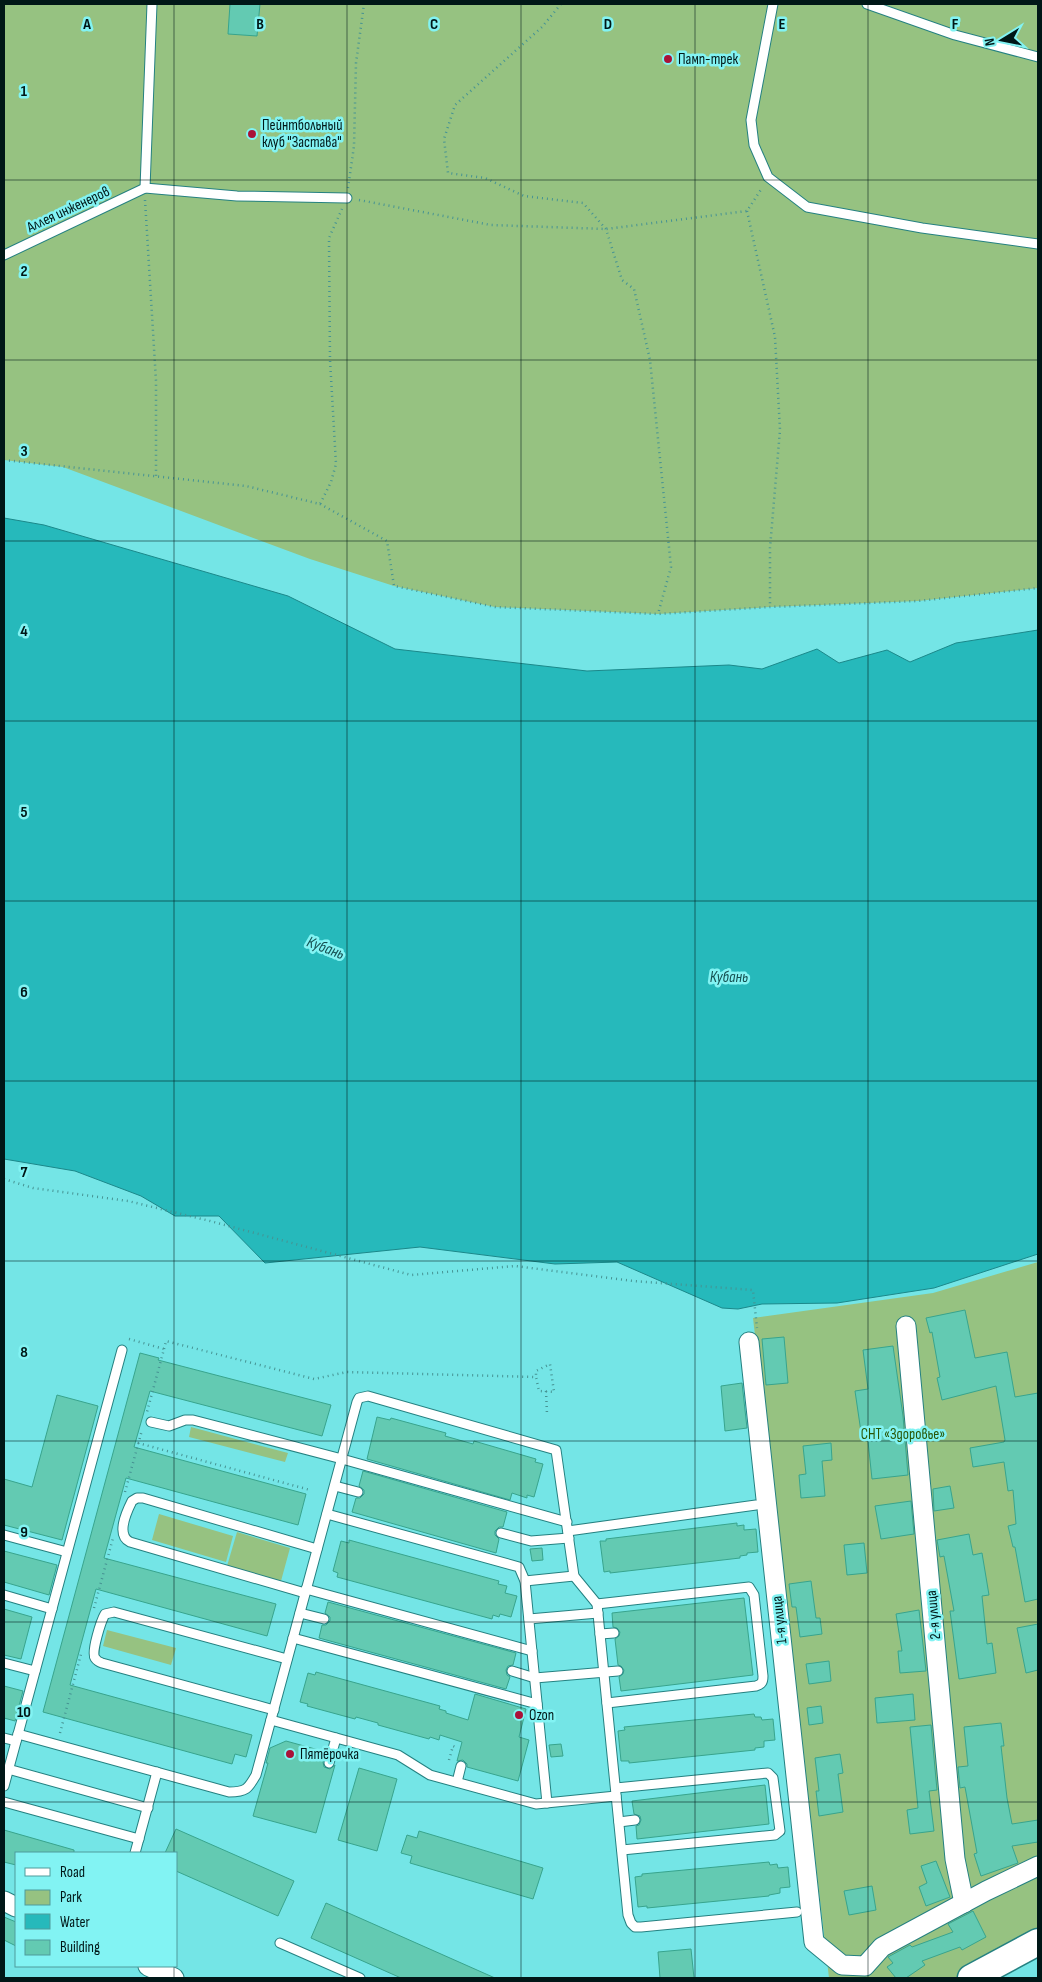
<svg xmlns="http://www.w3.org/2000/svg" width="1042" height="1982" font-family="'Sofia Sans Condensed',sans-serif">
<rect width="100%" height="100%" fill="#74e5e6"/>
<g fill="#96c281">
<polygon points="4,4 1038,4 1038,588 918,601 770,607 658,614 495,607 394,586 310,559 63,467 4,460"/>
<polygon points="1038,1262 1038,1942 971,1978 829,1978 753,1318 933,1293"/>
<polygon points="191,1427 288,1453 285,1462 189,1437"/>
<polygon points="159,1514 233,1536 226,1562 152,1540"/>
<polygon points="237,1532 290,1548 281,1581 227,1566"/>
<polygon points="107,1630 176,1648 171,1665 103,1646"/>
</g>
<polygon fill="#26b9bb" stroke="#1b888a" points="4,518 44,525 288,596 395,649 587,671 729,665 762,669 817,649 839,663 887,650 910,662 956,643 1038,630 1038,1254 934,1288 837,1303 762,1304 738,1309 722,1308 617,1262 555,1264 420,1247 265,1263 219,1216 175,1216 141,1196 75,1171 4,1159"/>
<g fill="#63cab2" stroke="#38a48d">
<polygon points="230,4 260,4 257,36 228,34"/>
<polygon points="965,1310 975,1358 1007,1352 1015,1397 1038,1393 1038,1599 1025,1602 1015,1547 1013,1547 1008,1526 1016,1524 1013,1490 1008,1491 1004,1462 973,1467 970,1448 1004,1442 1005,1440 996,1386 942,1400 937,1378 940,1377 932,1332 930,1333 926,1318"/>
<polygon points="784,1337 788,1383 766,1385 762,1339"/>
<polygon points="893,1346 903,1416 908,1475 872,1479 867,1432 861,1432 855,1391 868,1389 863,1350"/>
<polygon points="140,1353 159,1358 158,1360 331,1405 322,1436 150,1391 134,1447 306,1494 298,1525 126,1478 104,1558 276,1604 267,1636 96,1589 70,1685 252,1735 246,1757 235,1754 232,1764 43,1712"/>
<polygon points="742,1383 747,1428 725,1431 721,1386"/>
<polygon points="57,1395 98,1406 62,1540 4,1525 4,1479 32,1487"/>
<polygon points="377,1417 390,1420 391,1418 446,1433 445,1436 473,1444 474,1441 536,1459 535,1462 543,1464 534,1497 527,1495 527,1498 512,1493 510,1500 367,1459"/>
<polygon points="831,1443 832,1460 822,1461 825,1496 801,1498 799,1475 806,1474 803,1446"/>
<polygon points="363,1471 507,1512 503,1527 499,1527 495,1531 495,1535 499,1539 496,1553 352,1512 356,1498 360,1498 364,1494 364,1490 359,1486"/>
<polygon points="950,1486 954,1508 934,1511 933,1489"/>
<polygon points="911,1501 914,1534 881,1539 875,1506"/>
<polygon points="737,1523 737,1526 744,1525 744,1530 756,1529 758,1552 747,1553 747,1555 740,1556 740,1558 610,1573 610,1571 604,1572 600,1541 606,1541 606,1539"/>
<polygon points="969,1534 973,1555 982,1553 989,1595 982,1596 987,1644 992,1643 996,1673 959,1679 950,1611 954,1611 944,1556 940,1557 937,1540"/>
<polygon points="349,1540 499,1581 498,1584 507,1586 505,1593 517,1596 511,1617 500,1614 499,1617 493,1615 492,1619 337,1577 338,1573 333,1571 341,1541 349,1543"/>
<polygon points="864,1543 867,1573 847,1575 844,1545"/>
<polygon points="542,1548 543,1560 532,1561 530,1549"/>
<polygon points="4,1551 57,1565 49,1595 4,1582"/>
<polygon points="811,1581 816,1618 820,1618 822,1634 800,1637 796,1607 792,1607 789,1584"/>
<polygon points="744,1598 753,1675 621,1691 619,1677 623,1674 624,1670 621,1666 618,1665 615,1639 619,1636 620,1632 617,1628 613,1627 612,1613"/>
<polygon points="328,1602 516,1653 513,1665 508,1666 506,1670 507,1675 510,1677 506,1689 319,1638 322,1625 326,1625 330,1621 330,1617 325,1613"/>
<polygon points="4,1609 32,1617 21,1659 4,1655"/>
<polygon points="919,1610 926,1671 900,1673 898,1651 902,1651 896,1614"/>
<polygon points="1038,1624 1038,1670 1026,1673 1017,1628"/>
<polygon points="829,1661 831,1681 809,1684 806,1664"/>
<polygon points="316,1672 440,1706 439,1709 446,1711 446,1713 468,1720 475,1694 526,1709 519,1737 529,1740 518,1781 467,1767 467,1764 463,1760 457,1761 462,1742 440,1735 439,1740 430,1737 429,1739 378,1725 378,1723 356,1717 355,1719 307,1706 308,1704 300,1702 308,1673 315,1675"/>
<polygon points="4,1686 23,1691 15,1721 4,1718"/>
<polygon points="913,1694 915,1720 877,1723 875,1698"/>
<polygon points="821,1706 823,1723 809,1725 807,1708"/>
<polygon points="754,1714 755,1717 761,1717 762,1720 773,1719 775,1740 764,1741 764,1747 755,1748 755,1750 629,1763 629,1761 621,1761 618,1731 625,1730 624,1727"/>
<polygon points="1001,1723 1004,1746 1001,1746 1007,1798 1012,1824 1038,1820 1038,1842 1012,1846 1018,1863 981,1876 974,1854 977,1853 965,1787 960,1788 958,1767 968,1766 964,1727"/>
<polygon points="931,1725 937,1790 929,1791 934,1831 910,1834 907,1810 918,1808 910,1727"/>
<polygon points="286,1741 326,1752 323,1762 324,1767 330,1769 335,1765 316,1833 253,1816 268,1763 266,1763 270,1748"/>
<polygon points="561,1744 563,1756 551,1757 549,1745"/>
<polygon points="840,1754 843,1773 838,1774 843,1812 819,1816 816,1791 819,1791 815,1758"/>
<polygon points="359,1768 397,1779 377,1851 338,1840"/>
<polygon points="765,1785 769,1824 637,1839 636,1826 639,1825 641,1820 640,1816 634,1814 632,1801"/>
<polygon points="176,1829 294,1881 278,1916 176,1871 176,1853 165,1853"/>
<polygon points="4,1830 74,1850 74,1853 16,1853 16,1865 4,1862"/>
<polygon points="419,1831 543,1868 533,1899 410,1863 412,1856 401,1853 407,1835 417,1838"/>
<polygon points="936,1861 950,1897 926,1906 919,1887 927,1883 921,1866"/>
<polygon points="769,1862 770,1865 777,1864 778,1868 788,1867 790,1887 780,1888 780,1893 769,1895 769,1896 647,1908 647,1906 638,1907 635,1877 642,1876 642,1874"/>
<polygon points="872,1886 876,1910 849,1915 844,1891"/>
<polygon points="326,1903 495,1978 401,1978 311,1938"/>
<polygon points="973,1911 986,1937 962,1950 960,1947 922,1961 925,1965 906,1978 896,1978 887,1967 893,1963 888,1957 910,1945 912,1947 953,1932 948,1924"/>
<polygon points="4,1917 16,1922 16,1946 4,1940"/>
<polygon points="691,1949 694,1978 660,1978 658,1952"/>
</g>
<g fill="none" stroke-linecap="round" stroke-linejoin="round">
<g stroke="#258181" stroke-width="11">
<g id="lane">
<polyline points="152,4 145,188 237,196 347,198"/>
<polyline points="773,4 751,120 754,145 768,177 807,207 922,228 1038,244"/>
<polyline points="867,4 955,35 1038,57"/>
<polyline points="4,255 145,188"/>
<polyline points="151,1422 169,1426 185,1420 193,1420 342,1459 567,1522"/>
<polyline points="335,1486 358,1492"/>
<polyline points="327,1514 519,1567 525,1581 547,1803"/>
<polyline points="568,1531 756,1505"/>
<polyline points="501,1533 531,1541 569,1538"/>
<polyline points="4,1535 67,1552"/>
<polyline points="525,1581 574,1576"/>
<polyline points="306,1589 532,1651"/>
<path d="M305,1593L130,1542C116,1535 126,1513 132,1501L137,1498H143L317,1549"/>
<polyline points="4,1595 52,1609"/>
<path d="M597,1604L749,1587L754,1595L763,1676C763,1682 762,1684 756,1686L607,1703"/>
<polyline points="300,1613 324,1619"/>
<polyline points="529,1619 598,1613"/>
<polyline points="600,1634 614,1633"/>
<polyline points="293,1638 537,1704"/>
<polyline points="4,1663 35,1671"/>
<polyline points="512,1671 535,1678 618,1671"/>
<path d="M274,1710L102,1663C99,1662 97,1661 95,1658C91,1652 101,1621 105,1614L114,1612L287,1659"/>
<polyline points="271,1720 398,1755 430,1775 536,1804 616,1796"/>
<path d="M18,1734L229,1792C246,1792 248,1789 256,1775L357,1402L359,1398L368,1396L556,1450L574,1576L597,1604L628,1915L631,1923L635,1927H641L797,1912"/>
<polyline points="4,1738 16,1741"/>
<polyline points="329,1763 336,1738"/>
<polyline points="8,1769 148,1808"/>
<polyline points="457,1782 461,1766"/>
<polyline points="4,1786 122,1350"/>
<polyline points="616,1788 768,1773 773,1778 780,1831 775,1835 622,1850"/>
<polyline points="4,1802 139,1839"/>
<polyline points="619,1822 635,1820"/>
<polyline points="135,1853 157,1772"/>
<polyline points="280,1943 360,1978"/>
</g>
</g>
<g stroke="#258181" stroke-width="21">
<g id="street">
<polyline points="906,1326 955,1859 964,1903"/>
<polyline points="749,1342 814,1942 842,1965 865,1966 882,1947 986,1891 1038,1866"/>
<polyline points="4,1901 16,1907"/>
<polyline points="148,1966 174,1978"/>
</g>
</g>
<g stroke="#258181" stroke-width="29">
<polyline id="secondary" points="971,1978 1038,1942"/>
</g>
<g stroke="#469393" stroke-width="2.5" stroke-dasharray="1 4" stroke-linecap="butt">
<polyline points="561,4 542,27 455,105 444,139 448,173 485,178 524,196 583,203 606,229 622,280 634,289 650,360 671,567 658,614"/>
<polyline points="348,188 354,146 356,63 364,4"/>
<polyline points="145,200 156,381 156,476"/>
<polyline points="359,200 491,225 606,229 747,211 762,188"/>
<polyline points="747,211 775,337 780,430 770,548 770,607"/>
<polyline points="4,460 246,486 320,504 331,482 336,464 330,360 329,238 342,209"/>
<polyline points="320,504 387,541 394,586 495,607 658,614 770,607 918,601 1038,588"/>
<polyline points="4,1179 33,1188 128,1201 210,1221 411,1275 515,1266 633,1281 753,1290 757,1328"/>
<polyline points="129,1339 164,1349 147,1412"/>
<polyline points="164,1349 166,1341 314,1379 347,1372 536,1377 539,1391 554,1392 550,1364 536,1371 536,1377"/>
<polyline points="546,1391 547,1414"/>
<polyline points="138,1443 310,1490"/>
<polyline points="125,1492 142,1430"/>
<polyline points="94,1608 113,1538"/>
<polyline points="60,1733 81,1654"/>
<polyline points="449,1760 453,1746 457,1748"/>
</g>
<use href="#lane" stroke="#fff" stroke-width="9"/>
<use href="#street" stroke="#fff" stroke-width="19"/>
<use href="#secondary" stroke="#fff" stroke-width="26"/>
</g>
<path fill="none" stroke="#001717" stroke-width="1" stroke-opacity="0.55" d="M174,4V1853M347,4V1978M521,4V1978M695,4V1978M868,4V1978M4,180H1038M4,360H1038M4,541H1038M4,721H1038M4,901H1038M4,1081H1038M4,1261H1038M4,1441H1038M4,1622H1038M4,1802H1038M174,1966V1978"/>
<g fill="#a91238" stroke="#82f3f3" stroke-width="2">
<circle cx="668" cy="59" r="5"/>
<circle cx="252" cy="134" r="5"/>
<circle cx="519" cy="1715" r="5"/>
<circle cx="290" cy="1754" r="5"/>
</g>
<g text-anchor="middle" stroke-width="5" stroke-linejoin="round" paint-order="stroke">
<g font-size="15" fill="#001717" stroke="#82f3f3" text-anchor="start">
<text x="678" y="64">Памп-трек</text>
<text x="262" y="130">Пейнтбольный<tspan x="262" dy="17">клуб "Застава"</tspan></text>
<text x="529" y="1720">Ozon</text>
<text x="300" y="1759">Пятёрочка</text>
</g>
<g font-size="15" fill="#001717" stroke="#82f3f3">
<text transform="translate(68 209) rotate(-25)" y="5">Аллея инженеров</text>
<text transform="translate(933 1615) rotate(-95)" y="5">2-я улица</text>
<text transform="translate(779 1620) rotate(-96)" y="5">1-я улица</text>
</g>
<g font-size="15" fill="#295606" stroke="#82f3f3">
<text x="903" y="1439">СНТ «Здоровье»</text>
</g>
<g font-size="16" font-style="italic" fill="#154f50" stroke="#82f3f3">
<text transform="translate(326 947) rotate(21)" y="6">Кубань</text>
<text x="729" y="982">Кубань</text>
</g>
</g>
<g font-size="16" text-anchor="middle" font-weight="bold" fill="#001717" stroke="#82f3f3" stroke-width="5" stroke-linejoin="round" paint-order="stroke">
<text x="87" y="29">A</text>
<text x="260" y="29">B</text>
<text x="434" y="29">C</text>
<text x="608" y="29">D</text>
<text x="782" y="29">E</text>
<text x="955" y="29">F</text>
<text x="24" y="96">1</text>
<text x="24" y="276">2</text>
<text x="24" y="456">3</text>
<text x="24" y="636">4</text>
<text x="24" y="817">5</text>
<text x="24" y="997">6</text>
<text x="24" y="1177">7</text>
<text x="24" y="1357">8</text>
<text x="24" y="1537">9</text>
<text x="24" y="1717">10</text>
</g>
<rect width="1042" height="1982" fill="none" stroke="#001717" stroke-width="10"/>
<rect x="15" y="1852" width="162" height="115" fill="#82f3f3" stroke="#4e9b9b"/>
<rect x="25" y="1868" width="25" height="8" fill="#ffffff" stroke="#4e9b9b"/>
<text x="60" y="1877" font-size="15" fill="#001717">Road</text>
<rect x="25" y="1890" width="25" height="15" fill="#96c281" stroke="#4e9b9b"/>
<text x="60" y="1902" font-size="15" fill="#001717">Park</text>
<rect x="25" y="1914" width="25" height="15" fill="#26b9bb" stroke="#4e9b9b"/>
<text x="60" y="1927" font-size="15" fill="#001717">Water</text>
<rect x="25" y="1940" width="25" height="15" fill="#63cab2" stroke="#4e9b9b"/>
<text x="60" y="1952" font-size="15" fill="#001717">Building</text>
<g transform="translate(1002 40) rotate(260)" stroke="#82f3f3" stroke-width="4" paint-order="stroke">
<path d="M0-4L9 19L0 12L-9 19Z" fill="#001717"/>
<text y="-8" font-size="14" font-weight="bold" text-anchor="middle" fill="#001717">N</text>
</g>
</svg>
